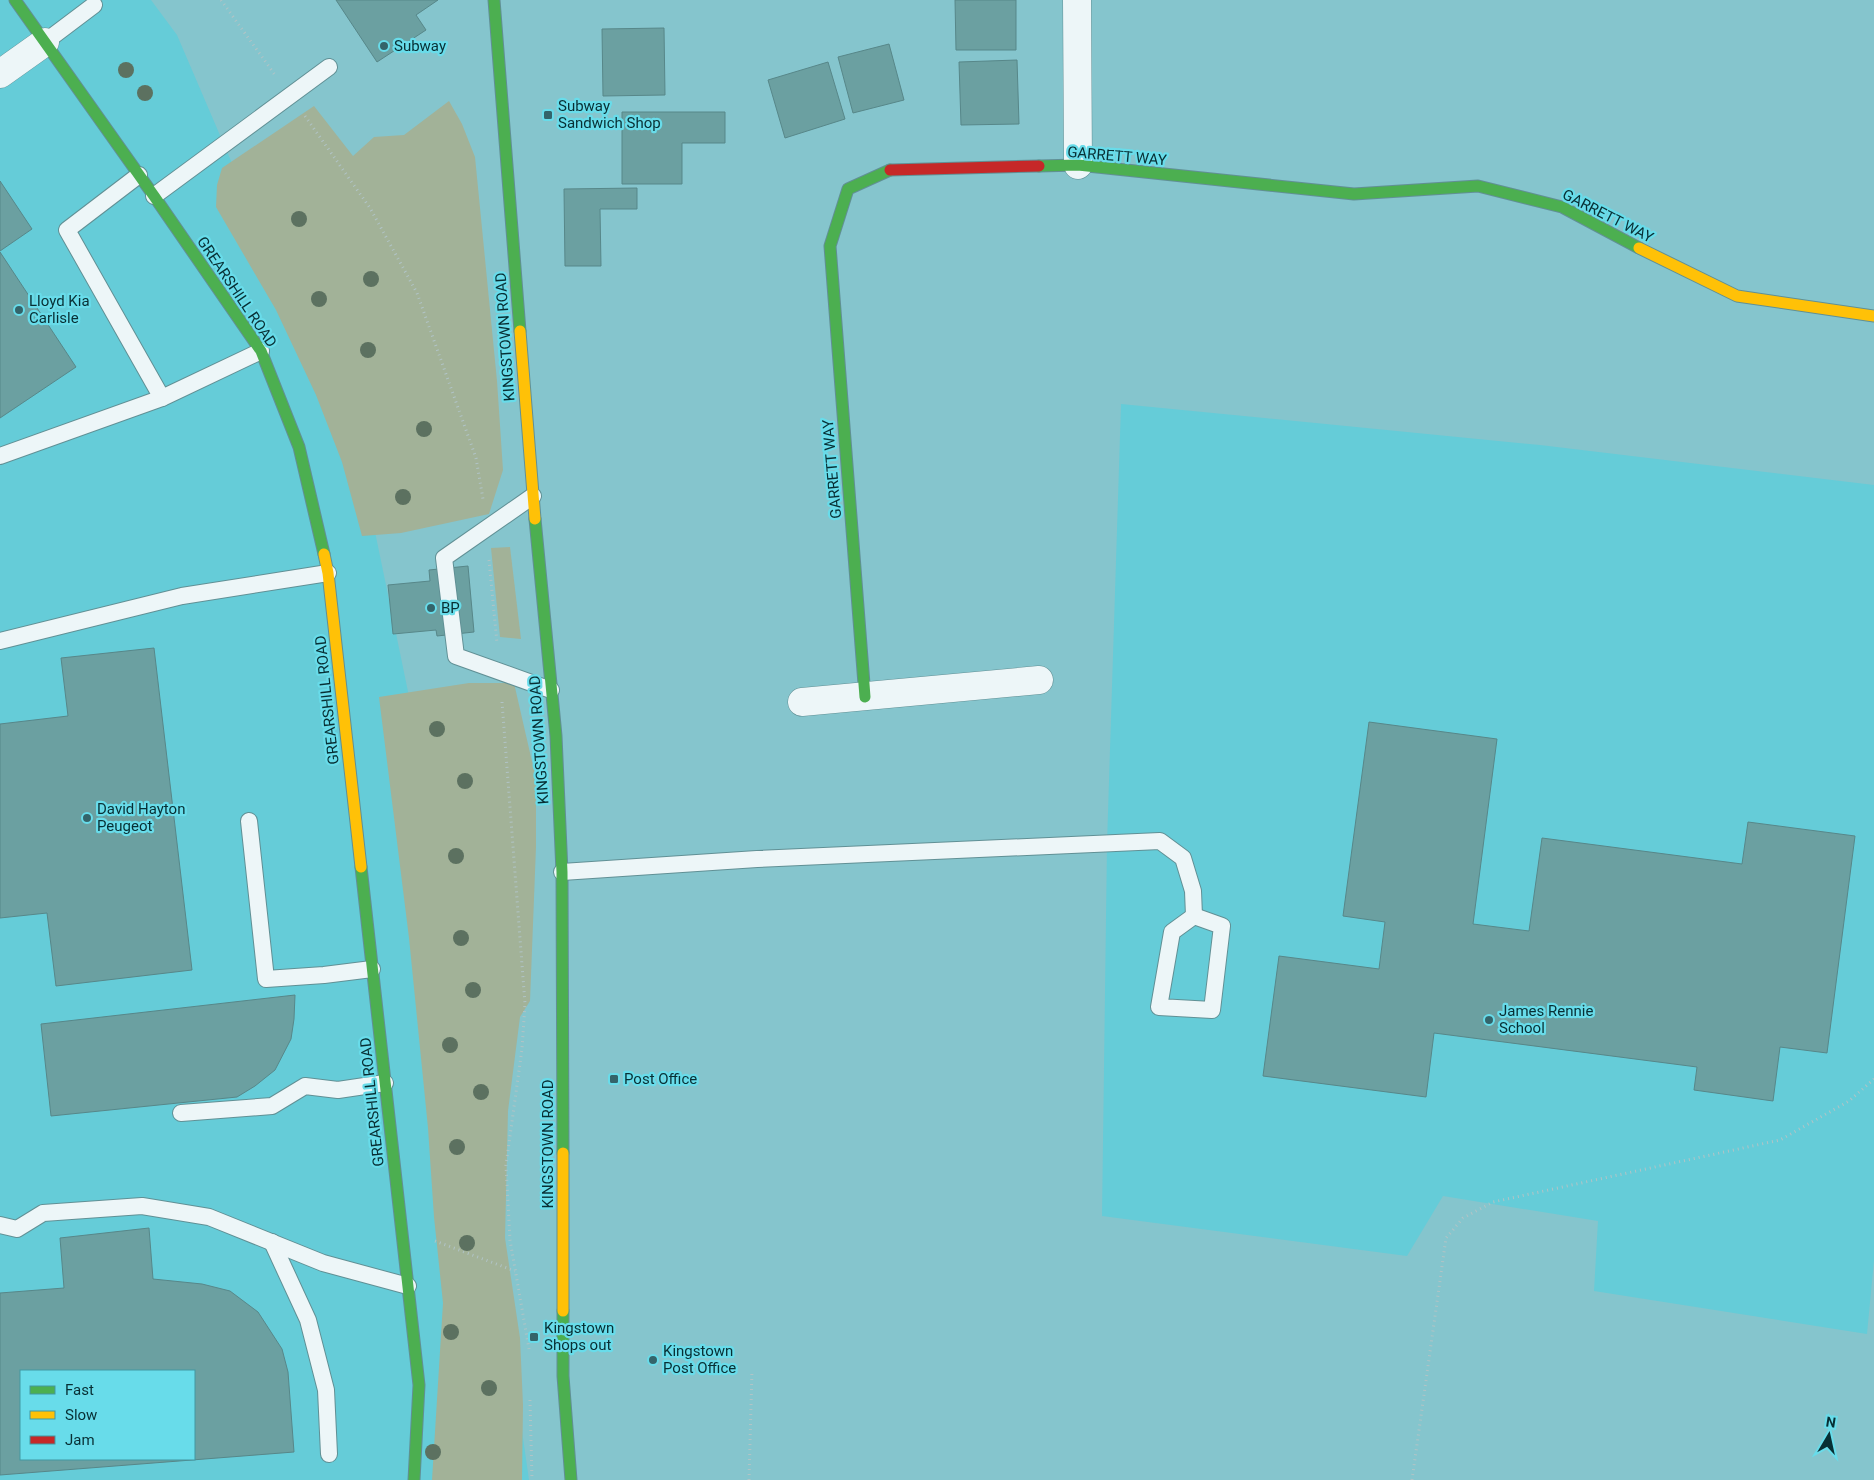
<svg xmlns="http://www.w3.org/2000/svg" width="1874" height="1480" font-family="Roboto,sans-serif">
<rect width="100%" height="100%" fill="#85c5cd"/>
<g fill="#65ccd8" fill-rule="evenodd">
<path d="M0,0H151L177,35L361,464L437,832L529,1480H0ZM21,1371H194V1459H21Z"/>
<polygon points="1121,404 1540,445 1874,485 1874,1260 1867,1334 1594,1291 1598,1221 1443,1196 1407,1256 1102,1216 1107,844"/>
</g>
<g fill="#a2b298">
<polygon points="449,101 462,124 475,157 497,381 503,470 489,514 401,533 362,536 342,462 316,395 276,310 216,207 217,185 222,168 314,106 353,156 374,137 404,135"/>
<polygon points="510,547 521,639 500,637 491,548"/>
<polygon points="469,683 514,683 536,779 536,847 530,1001 520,1017 508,1111 505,1238 520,1338 523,1405 522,1480 432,1480 443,1303 434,1217 428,1128 409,938 379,697"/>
</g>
<g fill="#6ba0a1" stroke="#578789" fill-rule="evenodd">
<polygon points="336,0 438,0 416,15 426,30 377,62"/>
<polygon points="955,0 1016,0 1016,50 956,50"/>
<polygon points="664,28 665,95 603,96 602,29"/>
<polygon points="889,44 904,100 853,113 838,57"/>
<polygon points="1017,60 1019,124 961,125 959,62"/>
<polygon points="828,62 845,119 785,138 768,80"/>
<polygon points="622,112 725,112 725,143 682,143 682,184 622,184"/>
<polygon points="0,181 32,229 0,251"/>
<polygon points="637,188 637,209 600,209 601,266 565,266 564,189"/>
<polygon points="0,252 76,367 0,418"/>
<polygon points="468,566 474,632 437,636 436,630 393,634 388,585 430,581 429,570"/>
<polygon points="154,648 192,970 56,986 47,913 0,918 0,724 68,716 61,658"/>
<polygon points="1369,722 1497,739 1473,924 1529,931 1542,838 1742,864 1748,822 1855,836 1827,1053 1780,1047 1773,1101 1694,1090 1697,1067 1434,1033 1426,1097 1263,1076 1279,956 1379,969 1385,922 1343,916"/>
<polygon points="295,995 294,1019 291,1039 275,1070 255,1086 237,1097 51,1116 41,1024"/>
<path d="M149,1228L153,1279L202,1284L230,1291L258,1312L282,1349L288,1372L294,1452L0,1475V1293L64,1288L60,1238ZM21,1371H194V1459H21Z"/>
</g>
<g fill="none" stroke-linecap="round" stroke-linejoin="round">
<g stroke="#619095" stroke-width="18">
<g id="lane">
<polyline points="45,42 94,5"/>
<polyline points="139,175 67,230 162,398"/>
<polyline points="154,196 329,67"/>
<polyline points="0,456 162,398 261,351"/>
<polyline points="533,496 444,558 456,656 551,690"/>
<polyline points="0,641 182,596 328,573"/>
<polyline points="249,821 266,979 324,975 372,969"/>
<polyline points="562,872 757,859 1160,841 1183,858 1193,891 1194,916"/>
<polygon points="1194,916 1222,926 1212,1010 1159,1007 1172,932"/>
<polyline points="181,1113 272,1106 305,1086 338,1090 385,1083"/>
<polyline points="0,1225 17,1229 43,1213 142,1206 209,1217 323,1263 408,1286"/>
<polyline points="272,1242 308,1320 326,1390 329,1454"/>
</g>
</g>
<g stroke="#619095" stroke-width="29">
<g id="street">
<polyline points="1077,0 1078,165"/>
<polyline points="0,74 45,42"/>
<polyline points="802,702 1039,680"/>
</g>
</g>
<g stroke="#619095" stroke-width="13">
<g id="fast">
<polyline points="15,0 154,196 261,351 299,447 324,554"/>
<polyline points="494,0 520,331"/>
<polyline points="1039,166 1078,165 1354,194 1478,186 1562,207 1639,248"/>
<polyline points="535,519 556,736 562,872 563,1153"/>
<polyline points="865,697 830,246 848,189 890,170"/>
<polyline points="361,867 419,1385 414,1480"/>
<polyline points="563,1311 563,1376 571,1480"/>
</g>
</g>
<g stroke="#619095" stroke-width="13">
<g id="slow">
<polyline points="1639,248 1737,296 1874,316"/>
<polyline points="520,331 535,519"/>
<polyline points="324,554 328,573 361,867"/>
<polyline points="563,1153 563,1311"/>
</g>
</g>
<g stroke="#619095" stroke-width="13">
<polyline id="jam" points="890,170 1039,166"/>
</g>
<g stroke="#b1c4c6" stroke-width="3" stroke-dasharray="1 4" stroke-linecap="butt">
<polyline points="221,0 275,75"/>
<polyline points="305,116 370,208 417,293 476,458 483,499"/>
<polyline points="489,560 497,643"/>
<polyline points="502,702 525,1004 522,1049 506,1165 510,1240 529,1349"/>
<polyline points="435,1241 515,1271"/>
<polyline points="530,1400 532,1480"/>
<polyline points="749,1480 752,1370"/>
<polyline points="1412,1480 1446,1238 1463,1218 1493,1202 1780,1140 1849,1101 1874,1079"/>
</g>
<use href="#lane" stroke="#edf6f8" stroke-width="16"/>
<use href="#street" stroke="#edf6f8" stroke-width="28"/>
<use href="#fast" stroke="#4caf50" stroke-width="11"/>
<use href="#slow" stroke="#ffc107" stroke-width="11"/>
<use href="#jam" stroke="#c62828" stroke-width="11"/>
</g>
<g fill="#5c7160">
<circle cx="126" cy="70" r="8"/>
<circle cx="145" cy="93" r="8"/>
<circle cx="299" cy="219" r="8"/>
<circle cx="371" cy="279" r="8"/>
<circle cx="319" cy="299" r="8"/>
<circle cx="368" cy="350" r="8"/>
<circle cx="424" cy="429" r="8"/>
<circle cx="403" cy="497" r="8"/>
<circle cx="437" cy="729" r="8"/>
<circle cx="465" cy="781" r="8"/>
<circle cx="456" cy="856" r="8"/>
<circle cx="461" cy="938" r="8"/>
<circle cx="473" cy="990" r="8"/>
<circle cx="450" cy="1045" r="8"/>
<circle cx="481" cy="1092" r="8"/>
<circle cx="457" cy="1147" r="8"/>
<circle cx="467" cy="1243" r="8"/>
<circle cx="451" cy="1332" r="8"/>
<circle cx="489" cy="1388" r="8"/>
<circle cx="433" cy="1452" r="8"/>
</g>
<g fill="#34646a" stroke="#68dcea" stroke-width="2">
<circle cx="384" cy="46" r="5"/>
<rect x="543" y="110" width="10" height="10" rx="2.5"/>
<circle cx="19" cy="310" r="5"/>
<circle cx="431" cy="608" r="5"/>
<circle cx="87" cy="818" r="5"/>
<circle cx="1489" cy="1020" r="5"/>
<rect x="609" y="1074" width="10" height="10" rx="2.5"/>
<rect x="529" y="1332" width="10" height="10" rx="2.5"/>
<circle cx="653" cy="1360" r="5"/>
</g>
<g text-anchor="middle" stroke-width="4.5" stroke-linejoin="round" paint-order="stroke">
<g font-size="15" fill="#082f34" stroke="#68dcea" text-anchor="start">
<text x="394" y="51">Subway</text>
<text x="558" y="111">Subway<tspan x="558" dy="17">Sandwich Shop</tspan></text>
<text x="29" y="306">Lloyd Kia<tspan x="29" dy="17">Carlisle</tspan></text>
<text x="441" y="613">BP</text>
<text x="97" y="814">David Hayton<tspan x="97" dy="17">Peugeot</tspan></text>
<text x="1499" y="1016">James Rennie<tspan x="1499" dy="17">School</tspan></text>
<text x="624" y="1084">Post Office</text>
<text x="544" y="1333">Kingstown<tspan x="544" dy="17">Shops out</tspan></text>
<text x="663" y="1356">Kingstown<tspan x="663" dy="17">Post Office</tspan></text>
</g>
<g font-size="15" fill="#082f34" stroke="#68dcea">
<text transform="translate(1117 156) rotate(5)" y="5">GARRETT WAY</text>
<text transform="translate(1608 216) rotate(27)" y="5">GARRETT WAY</text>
<text transform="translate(237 292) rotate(56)" y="5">GREARSHILL ROAD</text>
<text transform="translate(505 337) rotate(-94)" y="5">KINGSTOWN ROAD</text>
<text transform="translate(832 469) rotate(-95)" y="5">GARRETT WAY</text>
<text transform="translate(327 700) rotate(-96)" y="5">GREARSHILL ROAD</text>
<text transform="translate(539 740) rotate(-94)" y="5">KINGSTOWN ROAD</text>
<text transform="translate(372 1102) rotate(-96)" y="5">GREARSHILL ROAD</text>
<text transform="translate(548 1144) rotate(-90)" y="5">KINGSTOWN ROAD</text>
</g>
</g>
<rect x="20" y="1370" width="175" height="90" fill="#68dcea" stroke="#4297a1"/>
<rect x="30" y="1386" width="25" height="8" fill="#4caf50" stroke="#4297a1"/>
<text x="65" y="1395" font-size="15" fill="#082f34">Fast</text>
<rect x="30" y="1411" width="25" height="8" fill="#ffc107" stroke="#4297a1"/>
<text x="65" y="1420" font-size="15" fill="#082f34">Slow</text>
<rect x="30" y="1436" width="25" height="8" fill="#c62828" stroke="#4297a1"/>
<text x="65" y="1445" font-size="15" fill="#082f34">Jam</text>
<g transform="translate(1829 1435) rotate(9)" stroke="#68dcea" stroke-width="4" paint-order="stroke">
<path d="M0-4L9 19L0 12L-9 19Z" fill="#082f34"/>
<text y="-8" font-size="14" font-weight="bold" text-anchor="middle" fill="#082f34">N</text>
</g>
</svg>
